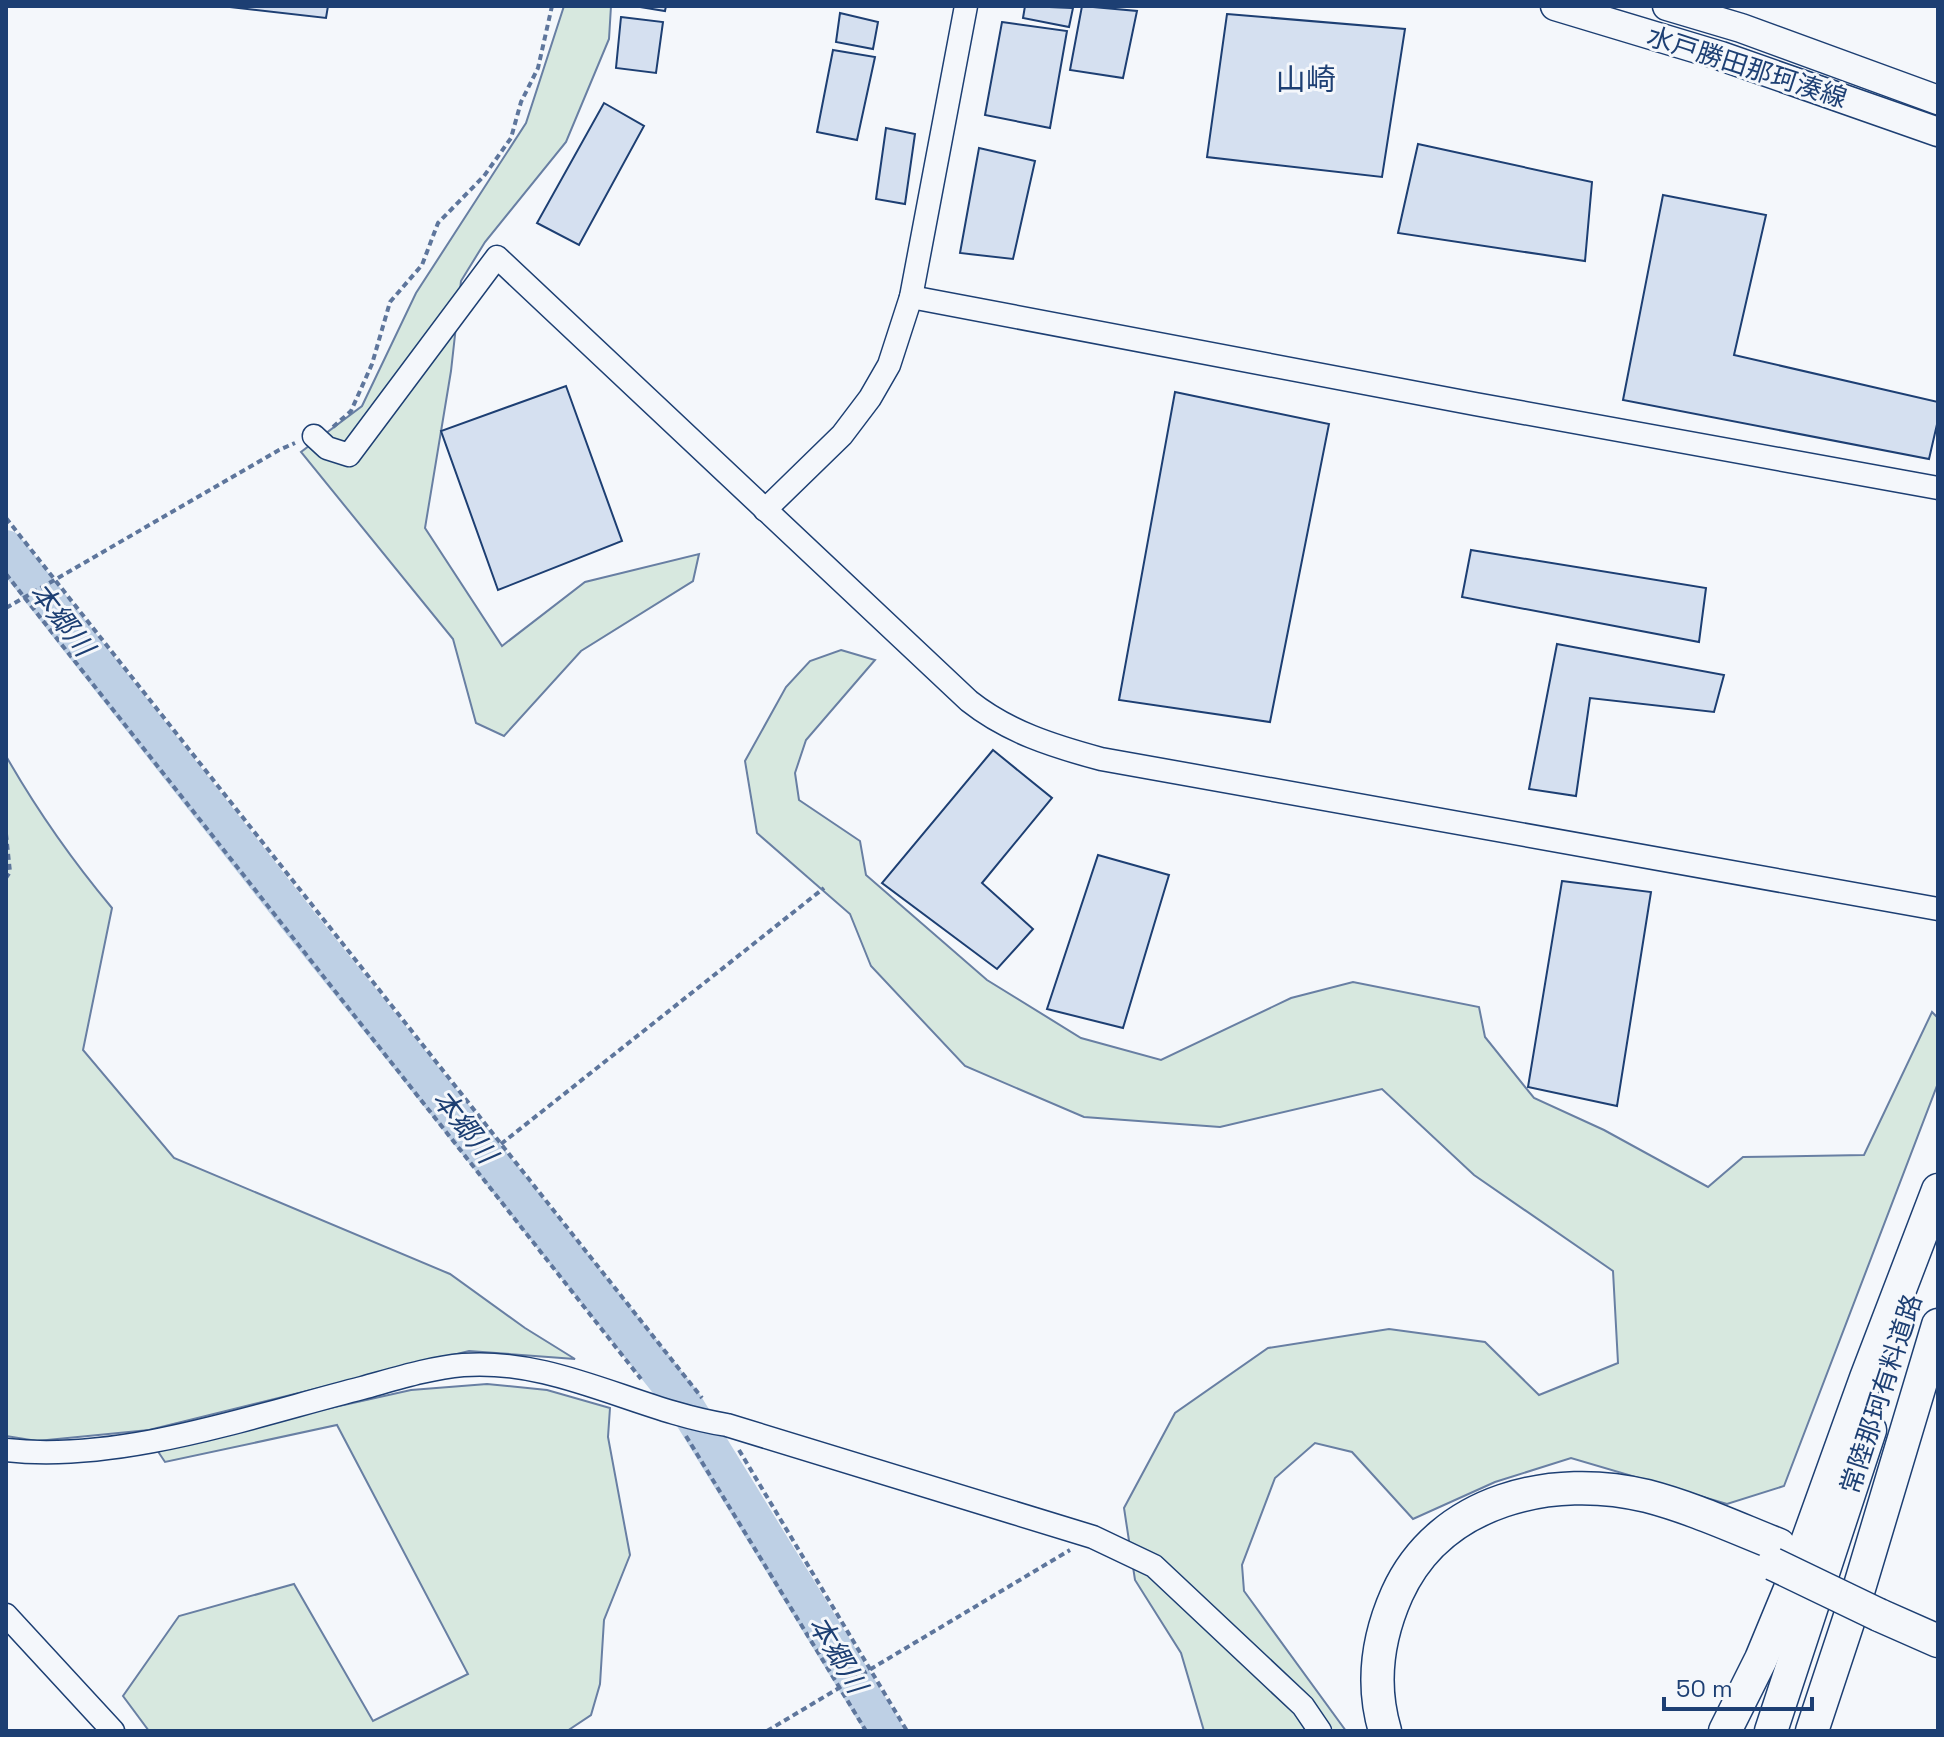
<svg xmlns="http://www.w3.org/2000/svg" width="1944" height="1737" font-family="'Space Grotesk','Noto Sans JP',sans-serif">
<rect width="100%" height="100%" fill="#f4f7fb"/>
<g fill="#d7e8df" stroke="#687fa3" stroke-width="2">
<polygon points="564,6 611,6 609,39 566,142 485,242 461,281 451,371 425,528 502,646 585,582 699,554 693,581 581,651 504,736 476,723 453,639 301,452 362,406 416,293 526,123"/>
<polygon points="841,650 875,660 806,740 795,773 799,800 860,841 866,875 987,980 1081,1038 1161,1060 1291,998 1353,982 1479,1007 1485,1037 1534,1098 1604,1130 1708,1187 1743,1157 1864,1155 1932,1012 1938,1018 1938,1083 1784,1486 1727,1504 1571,1458 1495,1482 1413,1519 1352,1452 1315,1443 1275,1478 1242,1565 1244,1591 1346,1731 1204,1731 1181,1653 1135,1580 1124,1508 1175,1413 1268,1348 1389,1329 1485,1342 1539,1395 1618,1363 1613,1271 1474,1175 1382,1089 1220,1127 1084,1117 965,1066 871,966 850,914 757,833 745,761 786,687 810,661"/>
<path d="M6,756C38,812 71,859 112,908L83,1050L174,1158L450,1274L525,1328L575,1359L469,1351L149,1430L37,1441L6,1436Z"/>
<polygon points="487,1384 547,1390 610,1408 608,1437 630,1555 604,1620 600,1684 591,1715 567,1731 149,1731 123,1696 179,1616 294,1584 373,1721 468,1674 337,1425 165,1462 155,1447 411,1390"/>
</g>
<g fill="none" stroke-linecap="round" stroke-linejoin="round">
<polyline stroke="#bed0e5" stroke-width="36" points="6,548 301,924 684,1403 885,1731"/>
</g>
<g fill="#d5e0f0" stroke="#1d3f73" stroke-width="2">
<polygon points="221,6 328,6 326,18"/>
<polygon points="634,6 666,6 665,11"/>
<polygon points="1025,6 1073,8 1069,27 1023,18"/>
<polygon points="1082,6 1137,11 1123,78 1070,70"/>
<polygon points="840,13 878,22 873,49 836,42"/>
<polygon points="1227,14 1405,29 1382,177 1207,157"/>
<polygon points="621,17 663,22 656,73 616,68"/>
<polygon points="1002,22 1067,31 1050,128 985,115"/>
<polygon points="833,50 875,57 857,140 817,132"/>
<polygon points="604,103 644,126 579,245 537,223"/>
<polygon points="886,128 915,134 905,204 876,199"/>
<polygon points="1418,144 1592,182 1585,261 1398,233"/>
<polygon points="979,148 1035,161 1013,259 960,253"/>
<polygon points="1663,195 1766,215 1734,355 1938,402 1938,420 1929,459 1623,400"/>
<polygon points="566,386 622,541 498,590 441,431"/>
<polygon points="1175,392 1329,424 1270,722 1119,700"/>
<polygon points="1471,550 1706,588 1699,642 1462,597"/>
<polygon points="1557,644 1724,675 1714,712 1590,698 1576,796 1529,789"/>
<polygon points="993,750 1052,798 982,883 1033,929 997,969 882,883"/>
<polygon points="1098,855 1169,875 1123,1028 1047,1009"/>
<polygon points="1562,881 1651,892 1617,1106 1528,1087"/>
</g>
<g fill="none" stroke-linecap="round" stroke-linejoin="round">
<g stroke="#1d3f73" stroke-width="25">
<g id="minor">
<polyline points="911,297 1475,404 1938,488"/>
<path d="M314,436L327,448L349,455L497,257L969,701C1008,732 1053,746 1101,759L1938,909"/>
<polyline points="765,510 842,435 870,398 889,365 911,297 966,6"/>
<path d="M6,1450C120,1463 252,1416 362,1388C395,1379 429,1368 463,1365C556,1358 637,1411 727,1425L1093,1537L1154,1566L1303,1706L1320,1731"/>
<polyline points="6,1615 113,1731"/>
</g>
</g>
<g stroke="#1d3f73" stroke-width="31">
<g id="major">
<polyline points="1555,6 1721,56 1938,132"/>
<polyline points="1667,6 1741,28 1938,100"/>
</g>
</g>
<g stroke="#1d3f73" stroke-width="35">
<g id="highway">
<polyline points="1879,1615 1938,1641"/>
<path d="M1385,1731C1371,1684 1377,1639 1397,1594C1440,1499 1553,1473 1647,1496C1693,1508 1736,1528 1779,1545"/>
<polyline points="1725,1731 1761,1659 1790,1589 1866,1378 1938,1190"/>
<polyline points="1771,1731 1870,1430"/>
<polyline points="1812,1731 1858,1592 1938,1325"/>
</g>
</g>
<g stroke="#5e769c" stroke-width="4" stroke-dasharray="6 4" stroke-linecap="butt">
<polyline points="333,427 351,411 372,364 390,302 422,265 438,223 484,176 511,138 521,102 538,68 552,6"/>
<polyline points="6,518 702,1398"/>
<polyline points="6,574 641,1379"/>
<polyline points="6,608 279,450 295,443"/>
<polyline points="6,834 10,872 6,878"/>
<polyline points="501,1144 824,888"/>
<polyline points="686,1436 866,1731"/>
<polyline points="739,1450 907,1731"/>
<polyline points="767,1731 1070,1550"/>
</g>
<use href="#minor" stroke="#f4f7fb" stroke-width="22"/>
<use href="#major" stroke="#f4f7fb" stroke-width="28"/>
<use href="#highway" stroke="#f4f7fb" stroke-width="32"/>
<g stroke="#1d3f73" stroke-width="35" stroke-linecap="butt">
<polyline id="highway-bridge" points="1773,1564 1879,1615"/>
</g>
<use href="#highway-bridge" stroke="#f4f7fb" stroke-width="32"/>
</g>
<g text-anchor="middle" stroke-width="6" stroke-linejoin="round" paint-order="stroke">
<g font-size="26" fill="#1d3f73" stroke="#f4f7fb">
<text transform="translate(1747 67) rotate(18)" y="9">水戸勝田那珂湊線</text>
<text transform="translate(1881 1394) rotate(-72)" y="9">常陸那珂有料道路</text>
</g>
<g font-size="28" font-style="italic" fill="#1d3f73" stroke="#f4f7fb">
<text transform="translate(62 619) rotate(52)" y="10">本郷川</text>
<text transform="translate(465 1126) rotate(52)" y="10">本郷川</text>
<text transform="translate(838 1654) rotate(59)" y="10">本郷川</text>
</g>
<g font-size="30" fill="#1d3f73" stroke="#f4f7fb">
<text x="1306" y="90">山崎</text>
</g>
</g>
<rect width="1944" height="1737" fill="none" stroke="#1d3f73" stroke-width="16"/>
<path d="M1664 1697v12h148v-12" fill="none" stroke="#1d3f73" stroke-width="4"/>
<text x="1676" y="1697" font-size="24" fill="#1d3f73" stroke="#f4f7fb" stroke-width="6" paint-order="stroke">50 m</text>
</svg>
